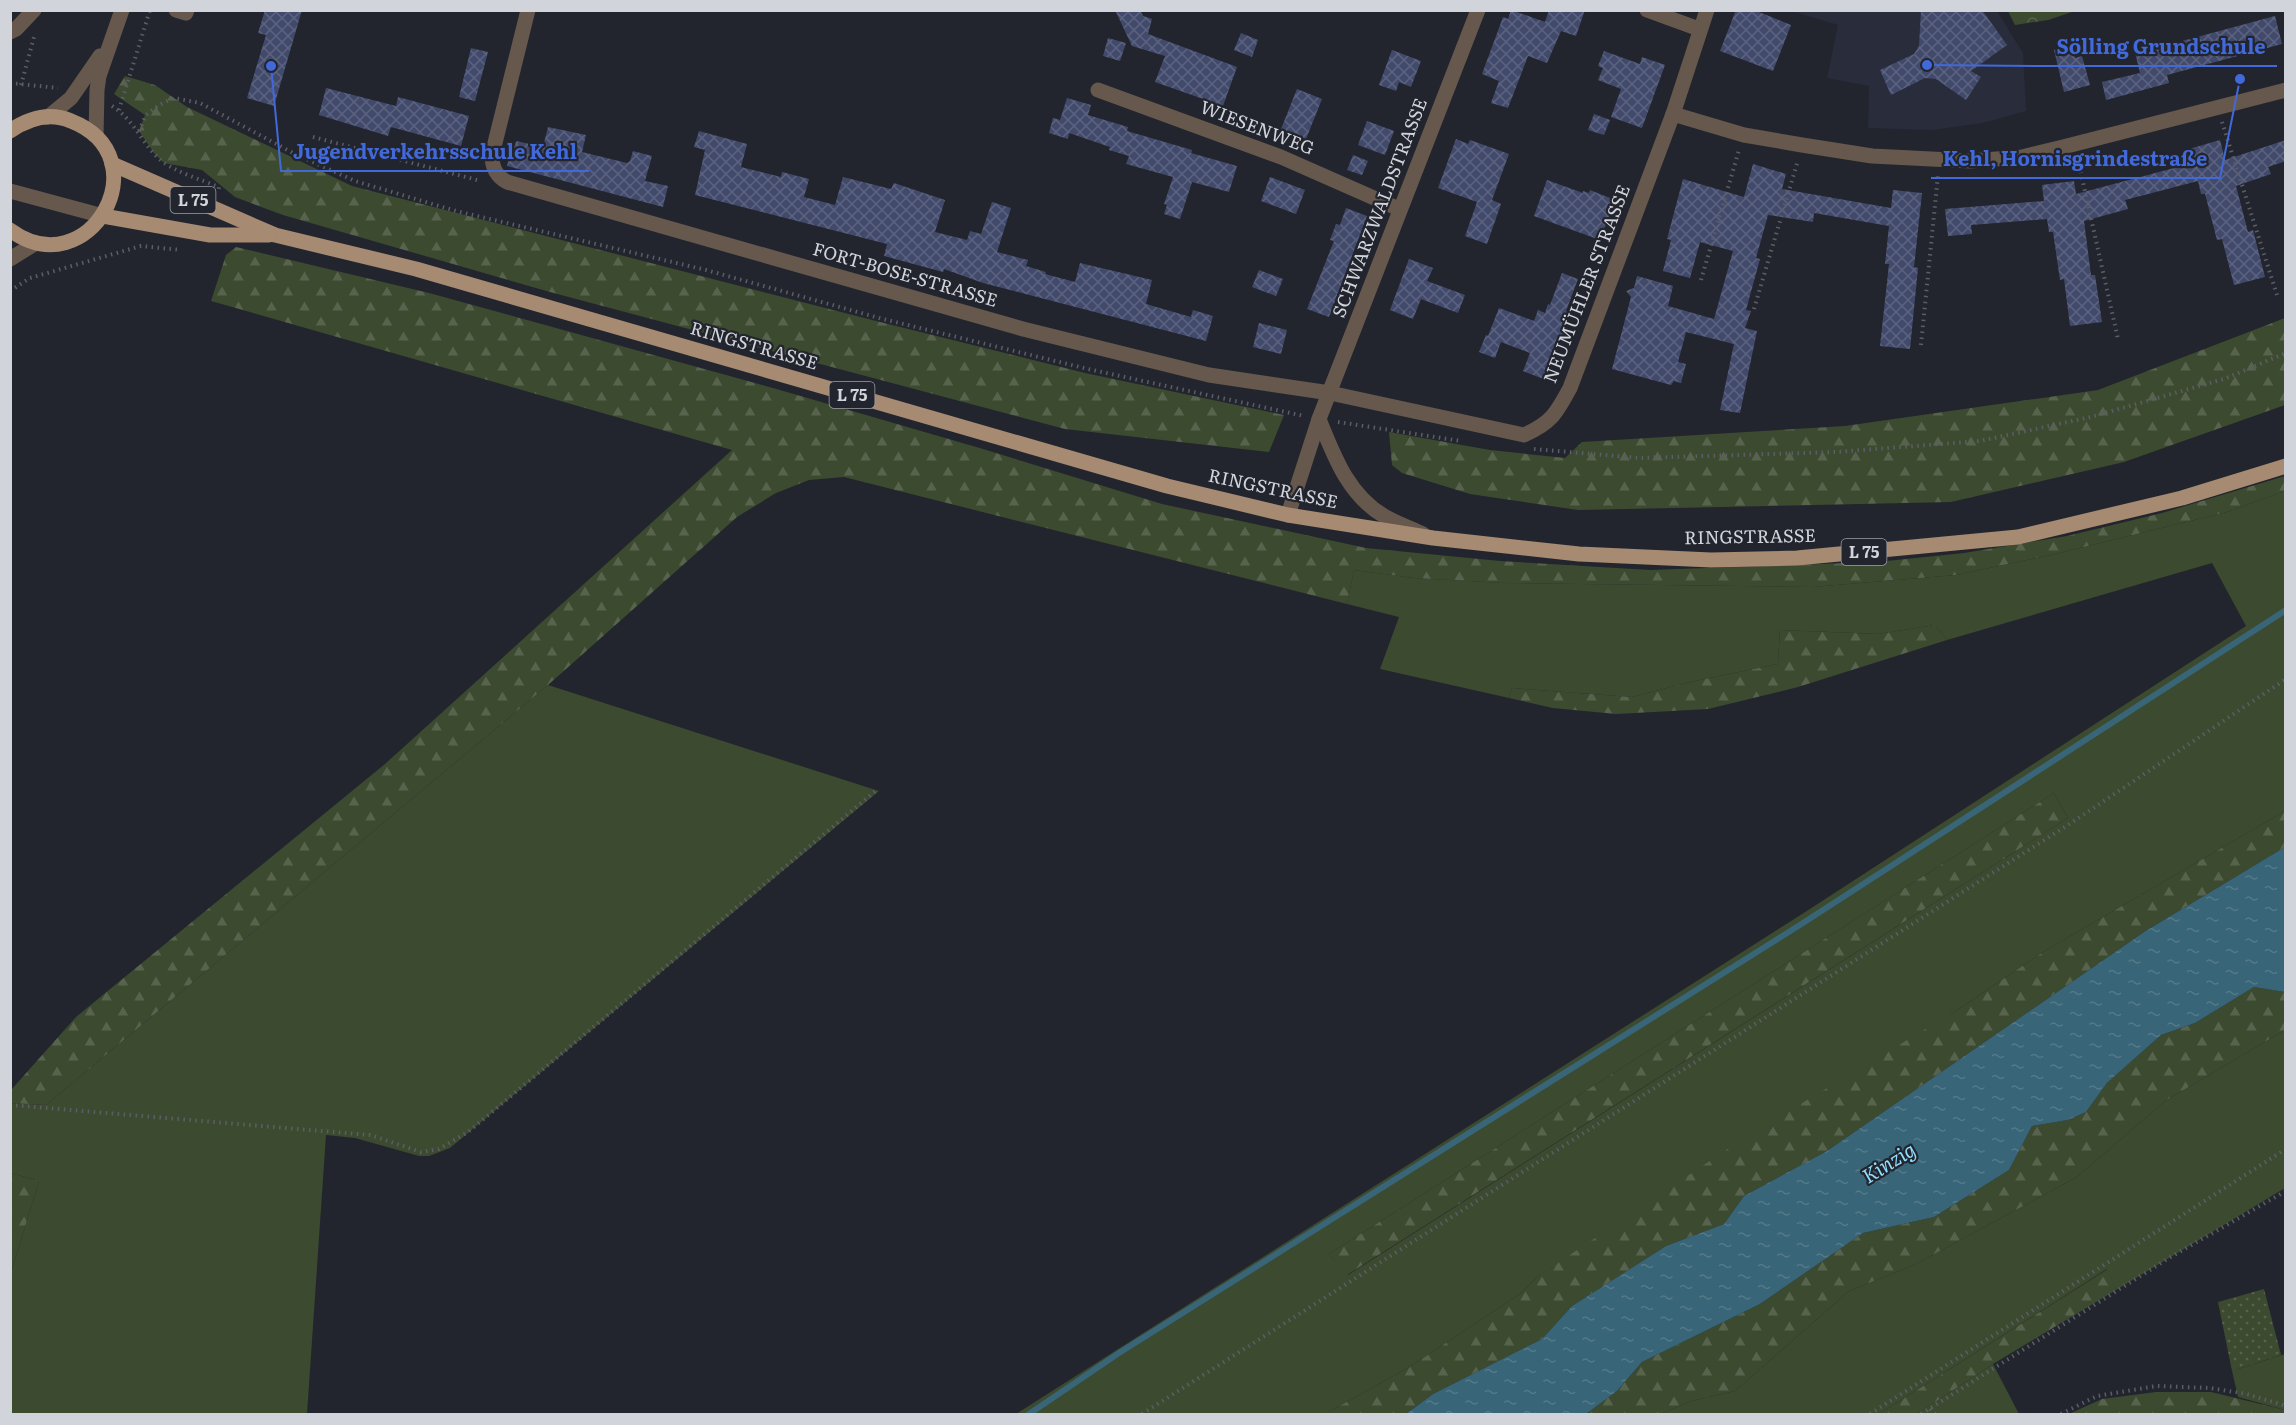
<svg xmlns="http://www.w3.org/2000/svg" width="2296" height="1425" font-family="Literata,serif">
<defs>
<pattern id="forest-firs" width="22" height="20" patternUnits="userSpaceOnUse" patternTransform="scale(1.5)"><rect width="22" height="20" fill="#3c4a2f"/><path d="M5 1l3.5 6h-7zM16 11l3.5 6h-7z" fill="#57634d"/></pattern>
<pattern id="park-crowns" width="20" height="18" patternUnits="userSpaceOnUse" patternTransform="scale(1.5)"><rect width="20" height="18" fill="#3c4a2f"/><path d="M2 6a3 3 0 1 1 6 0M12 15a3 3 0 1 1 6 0" fill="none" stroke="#57634d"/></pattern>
<pattern id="garden-dots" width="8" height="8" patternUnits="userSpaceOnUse" patternTransform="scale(1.5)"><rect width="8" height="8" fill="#3c4a2f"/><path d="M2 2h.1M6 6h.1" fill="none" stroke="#57634d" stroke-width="1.8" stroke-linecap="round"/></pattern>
<pattern id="water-ripples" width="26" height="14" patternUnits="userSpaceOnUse" patternTransform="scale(1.5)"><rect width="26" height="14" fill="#386577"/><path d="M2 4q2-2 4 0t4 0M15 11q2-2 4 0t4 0" fill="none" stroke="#547a8a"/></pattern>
<pattern id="building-cross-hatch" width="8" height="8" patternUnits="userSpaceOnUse" patternTransform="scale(1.5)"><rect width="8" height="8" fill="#424a6c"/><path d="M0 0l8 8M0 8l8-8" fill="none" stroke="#5c6380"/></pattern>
</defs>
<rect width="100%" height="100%" fill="#22252e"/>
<polygon fill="#282c3b" points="1791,11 1997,11 2023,53 2026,111 1983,123 1933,130 1868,128 1869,86 1827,78 1838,25"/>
<g fill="#3c4a2f" fill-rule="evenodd">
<path d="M2285,491V811L2043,952L1959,1009L1537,1277L1520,1294L1411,1366L1325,1414H1016L1799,916L2246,626L2212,563L1947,640L1935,625L1878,634L1780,630L1778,664L1690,682L1632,697L1512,688L1509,698L1380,669L1399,617L1347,604L1354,570L1414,578L1505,583L1812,587L1956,575L2055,554L2227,512ZM2054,793L2068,818L1348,1275L1329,1254Z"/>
<polygon points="548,685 879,791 450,1148 429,1156 419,1156 355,1138 326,1135 307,1414 11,1414 11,1273 39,1181 11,1173 10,1103 46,1105"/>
<polygon points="2285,1030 2285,1188 2116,1290 2107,1269 1879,1414 1660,1414 1691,1401 1735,1391 1849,1291 1914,1265 2077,1177 2165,1101"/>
<polygon points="2285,1354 2285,1410 2238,1397 2232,1371"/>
<polygon points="1993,1364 2019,1414 1917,1414"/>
</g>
<g fill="url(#forest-firs)">
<polygon points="125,76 155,85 187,107 352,186 876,321 1085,373 1284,415 1269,452 1065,429 550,292 283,215 235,197 202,170 164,163 154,153 139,131 145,115 114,94"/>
<polygon points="236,247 429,293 773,388 983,449 1162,504 1366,548 1500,561 1650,570 1877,562 1964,553 2067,536 2162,513 2285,476 2285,491 2227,512 2055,554 1956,575 1812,587 1505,583 1414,578 1354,570 1347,604 844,477 809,480 776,493 737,517 548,685 46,1105 11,1103 11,1090 76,1017 385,764 732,450 211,301 226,255"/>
<polygon points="2285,318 2285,405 2124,462 1951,502 1578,510 1470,494 1402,473 1392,465 1389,432 1490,450 1565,458 1582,442 1845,426 2098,390"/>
<polygon points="1935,625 1947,640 1798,687 1708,709 1616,714 1553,708 1509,698 1512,688 1632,697 1690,682 1778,664 1780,630 1878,634"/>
<polygon points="2054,793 2068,818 1347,1275 1329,1254"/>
<polygon points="2285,811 2285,847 2144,932 1827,1151 1744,1196 1724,1224 1666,1246 1572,1306 1542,1339 1433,1394 1406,1414 1325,1414 1411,1366 1520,1294 1537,1277 1744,1138 1959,1009 2043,952"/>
<polygon points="2254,987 2285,992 2285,1030 2165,1101 2077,1177 1914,1265 1849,1291 1735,1391 1691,1401 1660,1414 1586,1414 1617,1391 1642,1362 1760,1304 1863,1233 1934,1217 2009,1170 2032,1126 2068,1120 2086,1112 2107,1083 2161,1035 2195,1023"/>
<polygon points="11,1173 39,1181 11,1273 10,1173"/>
<polygon points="2108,1269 2116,1290 1993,1364 1917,1414 1879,1414"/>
<polygon points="2156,1392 2211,1392 2285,1410 2285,1414 2069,1414 2102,1399"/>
</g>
<polygon fill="url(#park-crowns)" points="2008,11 2075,11 2048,20 2015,25"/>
<polygon fill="url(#garden-dots)" points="2264,1289 2281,1355 2232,1371 2218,1302"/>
<polygon fill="url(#water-ripples)" points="2285,847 2285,992 2254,987 2195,1023 2161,1035 2107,1083 2086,1112 2068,1120 2032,1126 2009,1170 1934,1217 1863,1233 1760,1304 1642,1362 1617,1391 1586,1414 1406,1414 1433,1394 1542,1339 1572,1306 1666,1246 1724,1224 1744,1196 1827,1151 2144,932"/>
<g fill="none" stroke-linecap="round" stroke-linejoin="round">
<polyline stroke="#386577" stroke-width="6" points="1029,1414 1119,1353 1803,923 2286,610"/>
</g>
<g fill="url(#building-cross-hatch)">
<polygon points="265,10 302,10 274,106 247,98 266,35 258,33"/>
<polygon points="1115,10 1140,10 1143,16 1152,19 1148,34 1237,67 1223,106 1155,82 1165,56 1132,46"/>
<polygon points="1511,10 1545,22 1549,10 1585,10 1576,36 1561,31 1547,63 1528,56 1508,108 1491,103 1499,81 1482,74 1503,17 1508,19"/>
<polygon points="1736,10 1754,10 1791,25 1773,71 1720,51"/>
<polygon points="1921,10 1982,10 2007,45 1971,71 1981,77 1966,100 1936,79 1925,78 1891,95 1880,70 1914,54 1919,46"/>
<polygon points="2275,16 2282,44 2167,75 2169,83 2106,100 2102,82 2140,73 2135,52 2159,44 2160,47"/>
<polygon points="1241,33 1258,40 1252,57 1234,50"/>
<polygon points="1108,38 1126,43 1120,61 1103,56"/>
<polygon points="2072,45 2075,58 2082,56 2090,85 2064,92 2054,50"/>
<polygon points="471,48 488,52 475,101 459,97"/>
<polygon points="1392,50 1421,61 1411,87 1399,82 1396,91 1379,85"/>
<polygon points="1604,51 1640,64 1642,57 1665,65 1642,128 1611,117 1621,89 1598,80 1603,68 1598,66"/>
<polygon points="326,88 396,106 398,97 469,116 461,146 391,127 388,136 319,115"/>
<polygon points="1297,89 1322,99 1306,139 1281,129"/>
<polygon points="1067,98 1091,105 1088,115 1128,127 1127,131 1192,150 1191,153 1237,166 1229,192 1192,182 1180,219 1164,214 1167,205 1164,204 1173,177 1126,164 1129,156 1109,150 1110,147 1069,133 1068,139 1049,133 1053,118 1060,120"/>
<polygon points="1594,114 1610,120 1604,135 1588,130"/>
<polygon points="1367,121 1394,131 1385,155 1358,145"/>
<polygon points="548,127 586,135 582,152 627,163 630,161 633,151 652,156 645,181 668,186 663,207 507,166 512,145 515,146 516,141 543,147"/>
<polygon points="699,131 747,144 741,167 781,177 782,172 809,179 804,197 835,205 843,177 891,189 894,183 945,200 935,232 967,240 970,231 981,234 992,202 1011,208 997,252 1028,260 1026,266 1046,272 1045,274 1075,282 1080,263 1152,280 1146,304 1191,317 1193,310 1213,316 1206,341 983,283 944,269 943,272 884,256 887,244 695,195 705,150 694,147"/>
<polygon points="1456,139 1468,144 1470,140 1509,154 1492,200 1501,204 1487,244 1465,236 1477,202 1438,188"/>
<polygon points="2220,140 2225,160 2286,140 2286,161 2268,167 2271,174 2236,186 2248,232 2253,230 2265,277 2234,285 2222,239 2217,240 2205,194 2201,194 2198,181 2125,200 2128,209 2084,221 2091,275 2095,275 2102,322 2070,326 2064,279 2060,280 2053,232 2049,232 2047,219 1971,225 1972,234 1948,236 1945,209 2044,201 2042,185 2074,181 2076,194 2193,163 2189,149"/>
<polygon points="1353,155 1368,161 1362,175 1347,170"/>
<polygon points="1753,164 1786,174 1782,189 1891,208 1893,190 1922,193 1914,267 1918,268 1910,349 1880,346 1889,264 1885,264 1889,226 1814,213 1813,222 1768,215 1756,258 1760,259 1746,310 1751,311 1745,328 1757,331 1740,413 1720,410 1734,344 1686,332 1678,362 1686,364 1681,383 1674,381 1671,385 1612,369 1631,297 1626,291 1634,288 1637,276 1673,286 1668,306 1714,319 1733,251 1700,242 1690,278 1663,271 1671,240 1667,239 1683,179 1744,197"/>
<polygon points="1270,177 1305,190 1296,214 1261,201"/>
<polygon points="1547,180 1583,193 1583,191 1589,193 1590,190 1615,200 1600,240 1534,216"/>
<polygon points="1346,208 1367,216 1329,317 1307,309 1334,241 1330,240 1336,224 1340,225"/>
<polygon points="1409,259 1433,268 1427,281 1465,295 1458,313 1421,299 1413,319 1390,310"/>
<polygon points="1259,270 1283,279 1276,296 1252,287"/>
<polygon points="1562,273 1578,279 1566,311 1571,313 1546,380 1523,371 1530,353 1501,342 1495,358 1479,352 1486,335 1488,336 1499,308 1534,321 1538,310 1545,313 1548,304 1550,305"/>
<polygon points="1259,323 1287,330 1281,354 1253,347"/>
</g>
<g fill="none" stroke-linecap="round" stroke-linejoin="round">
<g stroke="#5c5e67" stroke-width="4" stroke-dasharray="1.5 4.5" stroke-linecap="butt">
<polyline points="10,83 58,88"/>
<polyline points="21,85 34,37"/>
<path d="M112,106C136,121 143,147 163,162C176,172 202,180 219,187L218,192"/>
<polyline points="119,110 150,10"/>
<polyline points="2222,122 2277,295"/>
<polyline points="139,131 146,115 159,105 174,98 200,103 295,154 355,181 456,211 706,270 883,319 1088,369 1304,416"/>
<polyline points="313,137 481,181"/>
<polyline points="2078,160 2118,339"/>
<polyline points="1701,280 1739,150"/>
<polyline points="10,291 30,278 141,246 181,250"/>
<polyline points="1754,309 1798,160"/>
<polyline points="1921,345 1938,175"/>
<polyline points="1338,422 1461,441"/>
<polyline points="1534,449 1640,458 1836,452 1980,441 2091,417 2224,379 2286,353"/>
<polyline points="10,1105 370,1135 421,1152 439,1149 468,1132 878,789"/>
<polyline points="1930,1409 1935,1414"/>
<polyline points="1142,1414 2068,825 2286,679"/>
<polyline points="1870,1414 2286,1149"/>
<polyline points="1921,1414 2169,1258 2286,1191"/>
<polyline points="2061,1414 2097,1396 2157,1386 2210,1388 2247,1394 2286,1406"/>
</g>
<g stroke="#66584c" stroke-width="15">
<polyline points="176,10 186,13 187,10"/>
<path d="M528,10L492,155C492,168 496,176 507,182L1023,329L1209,375L1330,393L1524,435C1551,423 1556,414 1570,388L1673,114L1707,10"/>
<polyline points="1647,10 1699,29"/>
<polyline points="10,32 16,29 34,10"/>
<polyline points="1098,90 1281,157 1399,209"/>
<polyline points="1673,114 1744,135 1802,145 1872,156 1971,161 2022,157 2063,147 2286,90"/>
<polyline points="48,117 71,98 100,56"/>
<polyline points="96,136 97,90 99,76 122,10"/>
<polyline points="10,191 103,216"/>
<polyline points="10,259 36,243"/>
<path d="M1319,419C1334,456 1348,495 1384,516C1396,523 1410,528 1423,534"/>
<polyline points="1288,515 1319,419 1478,10"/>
</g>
<g stroke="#a68a71" stroke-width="15">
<path d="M10,131C29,118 50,112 71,121C163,157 89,288 10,230"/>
<polyline points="112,164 275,235 416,269 1167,486 1288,515 1433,538 1579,554 1711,560 1797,558 2018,537 2182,498 2286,466"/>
<polyline points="103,216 210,235 269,235"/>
</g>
</g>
<g text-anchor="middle" stroke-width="4.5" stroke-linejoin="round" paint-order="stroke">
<g fill="#22252e" stroke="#9da0a7" stroke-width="1.5">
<rect x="170.5" y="187" width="45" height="26" rx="4.5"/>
<rect x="829.5" y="382" width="45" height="26" rx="4.5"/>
<rect x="1841.5" y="539" width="45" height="26" rx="4.5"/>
</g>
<g font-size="16" font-weight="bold" fill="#d2d4db">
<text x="193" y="206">L 75</text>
<text x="852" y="401">L 75</text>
<text x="1864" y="558">L 75</text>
</g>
<g font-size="18" fill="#d2d4db" stroke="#22252e">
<text transform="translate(1257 128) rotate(21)" y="6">WIESENWEG</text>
<text transform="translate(1380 208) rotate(-69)" y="6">SCHWARZWALDSTRASSE</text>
<text transform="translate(905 275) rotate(16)" y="6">FORT-BOSE-STRASSE</text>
<text transform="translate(1587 284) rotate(-69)" y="6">NEUMÜHLER STRASSE</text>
<text transform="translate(754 346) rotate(16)" y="6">RINGSTRASSE</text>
<text transform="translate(1273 489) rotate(12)" y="6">RINGSTRASSE</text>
<text transform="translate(1750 537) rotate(-1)" y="6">RINGSTRASSE</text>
</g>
<g font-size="20" font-style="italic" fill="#90defd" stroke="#22252e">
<text transform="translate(1889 1163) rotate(-32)" y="7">Kinzig</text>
</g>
</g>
<path fill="none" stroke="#4169d9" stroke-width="2" d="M1927 65L2044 66H2277M271 66L281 171H589M2240 79L2220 178H1931"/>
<g fill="#4169d9" stroke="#22252e" stroke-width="2">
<circle cx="1927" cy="65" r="6"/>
<circle cx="271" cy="66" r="6"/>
<circle cx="2240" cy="79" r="6"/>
</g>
<g font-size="20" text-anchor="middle" font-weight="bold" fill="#4169d9" stroke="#22252e" stroke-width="4.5" stroke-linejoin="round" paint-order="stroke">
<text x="2161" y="54">Sölling Grundschule</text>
<text x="435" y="159">Jugendverkehrsschule Kehl</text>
<text x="2075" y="166">Kehl, Hornisgrindestraße</text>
</g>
<rect width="2296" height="1425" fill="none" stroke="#d2d4db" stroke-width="24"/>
</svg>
